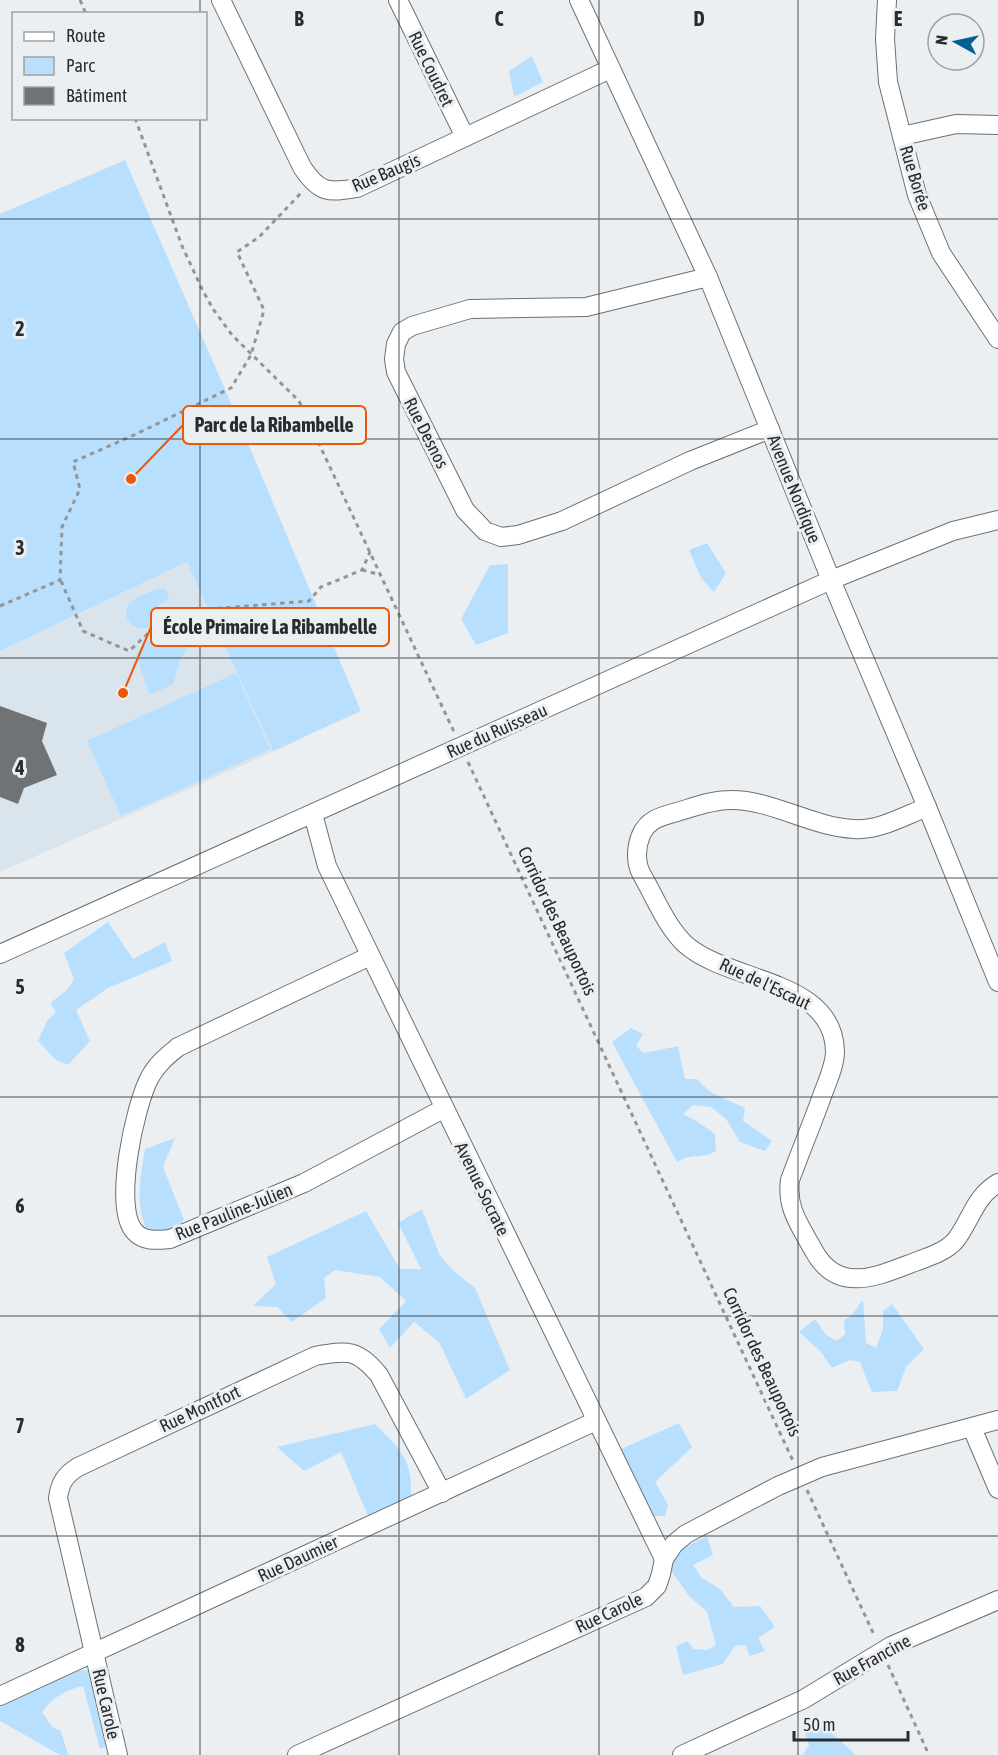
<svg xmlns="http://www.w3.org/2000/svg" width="998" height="1755" font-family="'Asap Condensed',sans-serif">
<rect width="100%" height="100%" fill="#eceff2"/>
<polygon fill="#dae4ec" points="187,562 273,750 309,736 0,872 0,651"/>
<g fill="#b8e0fe">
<polygon points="532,56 543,82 514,97 509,71"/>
<polygon points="125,160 228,396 361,711 273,751 187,562 0,651 0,214"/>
<polygon points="707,543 726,573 714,592 701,578 689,550"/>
<polygon points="508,564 508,633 476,645 461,619 490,565"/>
<path d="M158,588L165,589L169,596L167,601L158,605C158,609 158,615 157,619C148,640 116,622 129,604C135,597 150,592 158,588Z"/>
<polygon points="192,616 196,635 180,660 173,684 149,695 136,653 165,623"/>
<polygon points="236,673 270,749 121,816 87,741"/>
<polygon points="108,922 133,959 165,942 172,961 108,988 76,1010 90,1041 68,1065 56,1060 38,1041 47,1021 56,1012 50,1003 67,990 74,979 64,953"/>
<path d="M631,1028L643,1034L636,1046L644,1053L678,1046L685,1079H697L710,1092L745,1108L743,1121L772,1141L765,1151L740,1142L726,1119L711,1107L693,1105L683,1114L698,1122L715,1134L716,1151C700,1160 693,1152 677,1162L612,1042Z"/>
<path d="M175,1138L163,1167L184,1220L164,1234L150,1236C134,1209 140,1178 145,1149Z"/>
<polygon points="422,1209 440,1256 455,1272 475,1288 510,1370 466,1399 439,1342 414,1322 390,1348 379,1329 406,1301 380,1277 335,1270 324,1278 326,1298 292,1322 277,1307 253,1306 276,1284 267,1257 366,1211 400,1269 421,1269 398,1223"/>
<polygon points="863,1300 866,1343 876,1348 883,1329 883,1311 892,1304 924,1349 906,1367 897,1391 872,1392 860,1362 850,1360 832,1368 821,1352 799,1332 815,1319 826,1335 837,1341 845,1334 844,1320 851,1316"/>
<polygon points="679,1423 692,1447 655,1482 668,1505 665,1516 650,1516 617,1451"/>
<path d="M375,1424C399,1448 413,1459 411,1496L368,1516L341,1452L304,1471L277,1447Z"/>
<polygon points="707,1536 713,1555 693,1565 702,1578 720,1589 734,1607 760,1606 775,1627 758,1638 765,1651 750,1656 745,1645 735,1646 723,1664 683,1675 676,1646 687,1641 694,1649 707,1650 716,1645 707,1612 689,1596 663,1559"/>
<path d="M89,1670L104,1677L117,1742L100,1749L83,1686C65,1690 53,1697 42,1712L52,1727L61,1731L68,1755H60L0,1721V1707L71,1671Z"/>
<polygon points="817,1715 830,1732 854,1753 854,1755 803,1755 809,1745 802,1723"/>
</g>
<polygon fill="#707376" points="0,706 47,723 42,741 57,775 24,788 18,804 0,797"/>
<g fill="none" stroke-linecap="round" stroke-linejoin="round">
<g stroke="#6c7072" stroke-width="20">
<g id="minor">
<path d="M221,0L302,167C319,193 328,193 357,188L610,69"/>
<polyline points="398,0 465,137"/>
<polyline points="579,0 708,277 831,580 927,807 998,982"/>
<polyline points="887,0 885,39 888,82 917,195 941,253 998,339"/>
<polyline points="902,136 956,124 998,125"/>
<polyline points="708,277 586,307 470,309 412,326 402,332 396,344 394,359 396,372 465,510 485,531 501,537 518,535 562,521 690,461 770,429"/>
<path d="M927,807C904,816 878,831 854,829C812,827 770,799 730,800C712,800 694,807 677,812C662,816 648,819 641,835C636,847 635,863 642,875C655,897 666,926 685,944C728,983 833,978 835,1051C835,1067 826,1084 821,1099C811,1126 800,1153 790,1180C786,1209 801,1227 814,1251C838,1295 878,1276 915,1262C928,1257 945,1252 955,1241C971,1221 974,1197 998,1183"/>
<polyline points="313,814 327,866 664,1559"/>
<polyline points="0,954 831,580 953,531 998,520"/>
<path d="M370,956L178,1047C167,1056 157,1064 150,1077C135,1104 112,1209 135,1232C144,1242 158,1240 170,1239L304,1183L443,1109"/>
<polyline points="972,1428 998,1489"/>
<polyline points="0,1696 596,1421"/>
<path d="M118,1755L58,1498C60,1483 65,1475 78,1467L315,1356C348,1350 357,1349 379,1375L442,1493"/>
<polyline points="297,1755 646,1597 657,1586 661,1574 664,1559 674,1544 686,1534 778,1486 822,1467 998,1420"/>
<polyline points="682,1755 804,1699 891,1646 998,1600"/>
</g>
</g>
<g stroke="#939597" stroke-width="3" stroke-dasharray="4.5 4.5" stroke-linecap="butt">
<polyline points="80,0 86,14"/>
<polyline points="135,118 182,246 202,289 213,309 232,335 299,401 455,734"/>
<polyline points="362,570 381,575"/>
<polyline points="61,581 83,631 129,651 165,618 197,610 309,601 321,587 362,570 370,552"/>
<polyline points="0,606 60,580 62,527 80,489 73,462 134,435 231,388 251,355 264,310 237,252 259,237 302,192"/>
<polyline points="468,762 794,1463"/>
<polyline points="807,1490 875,1637"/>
<polyline points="888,1665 929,1755"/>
</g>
<use href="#minor" stroke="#fff" stroke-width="18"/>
</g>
<path fill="none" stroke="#2a2b2c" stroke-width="1.5" stroke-opacity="0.55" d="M200,0V14M399,0V1755M599,0V1755M798,0V1755M200,118V1755M0,219H998M0,439H998M0,658H998M0,878H998M0,1097H998M0,1316H998M0,1536H998"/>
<g text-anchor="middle" stroke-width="6" stroke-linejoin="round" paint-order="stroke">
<g font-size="18" fill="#2a2b2c" stroke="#eceff2">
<text transform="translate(431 69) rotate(64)" y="6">Rue Coudret</text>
<text transform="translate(386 173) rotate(-23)" y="6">Rue Baugis</text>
<text transform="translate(915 178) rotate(73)" y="6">Rue Borée</text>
<text transform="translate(426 433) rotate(63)" y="6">Rue Desnos</text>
<text transform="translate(794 489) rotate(68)" y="6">Avenue Nordique</text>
<text transform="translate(497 731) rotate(-24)" y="6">Rue du Ruisseau</text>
<text transform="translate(557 921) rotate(65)" y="6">Corridor des Beauportois</text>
<text transform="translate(765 984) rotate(25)" y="6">Rue de l'Escaut</text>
<text transform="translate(482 1189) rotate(64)" y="6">Avenue Socrate</text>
<text transform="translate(234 1212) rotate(-22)" y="6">Rue Pauline-Julien</text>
<text transform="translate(762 1362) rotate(65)" y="6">Corridor des Beauportois</text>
<text transform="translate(200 1409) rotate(-25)" y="6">Rue Montfort</text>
<text transform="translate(298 1559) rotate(-25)" y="6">Rue Daumier</text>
<text transform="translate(609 1613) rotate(-25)" y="6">Rue Carole</text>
<text transform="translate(872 1660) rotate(-29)" y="6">Rue Francine</text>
<text transform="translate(106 1704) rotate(77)" y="6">Rue Carole</text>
</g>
</g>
<g font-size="20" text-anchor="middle" font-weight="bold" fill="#2a2b2c" stroke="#eceff2" stroke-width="6" stroke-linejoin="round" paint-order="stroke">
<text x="299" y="26">B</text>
<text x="499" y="26">C</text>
<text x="699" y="26">D</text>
<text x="898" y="26">E</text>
<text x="20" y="336">2</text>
<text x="20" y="555">3</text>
<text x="20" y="775">4</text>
<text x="20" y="994">5</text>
<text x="20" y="1213">6</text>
<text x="20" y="1433">7</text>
<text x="20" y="1652">8</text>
</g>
<path fill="none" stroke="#e8590c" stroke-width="2" d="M131 479L183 425M123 693L151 627"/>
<g fill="#e8590c" stroke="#eceff2" stroke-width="2">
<circle cx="131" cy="479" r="6"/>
<circle cx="123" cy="693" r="6"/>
</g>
<g fill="#eceff2" stroke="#e8590c" stroke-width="2">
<rect x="183" y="406" width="183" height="38" rx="6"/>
<rect x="151" y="608" width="238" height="38" rx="6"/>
</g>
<g font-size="20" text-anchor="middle" font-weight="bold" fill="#2a2b2c">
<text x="274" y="432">Parc de la Ribambelle</text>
<text x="270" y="634">École Primaire La Ribambelle</text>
</g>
<rect x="12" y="12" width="195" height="108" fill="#eceff2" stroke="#9ea1a3" stroke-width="1.5"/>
<rect x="24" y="32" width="30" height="9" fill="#ffffff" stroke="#9ea1a3" stroke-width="1.5"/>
<text x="66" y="42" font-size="18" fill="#2a2b2c">Route</text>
<rect x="24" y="57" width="30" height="18" fill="#b8e0fe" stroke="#9ea1a3" stroke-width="1.5"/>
<text x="66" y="72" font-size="18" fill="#2a2b2c">Parc</text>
<rect x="24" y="87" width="30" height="18" fill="#707376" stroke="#9ea1a3" stroke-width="1.5"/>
<text x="66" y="102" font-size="18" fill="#2a2b2c">Bâtiment</text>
<g transform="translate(956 42) rotate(278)"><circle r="28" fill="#eceff2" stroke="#9ea1a3" stroke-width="1.5"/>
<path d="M0-4.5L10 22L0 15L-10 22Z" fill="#036191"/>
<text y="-9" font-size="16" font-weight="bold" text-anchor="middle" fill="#2a2b2c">N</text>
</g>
<path d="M794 1731v9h114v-9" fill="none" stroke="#2a2b2c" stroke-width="3"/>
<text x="803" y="1731" font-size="18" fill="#2a2b2c" stroke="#eceff2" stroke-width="4.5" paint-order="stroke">50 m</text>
</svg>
